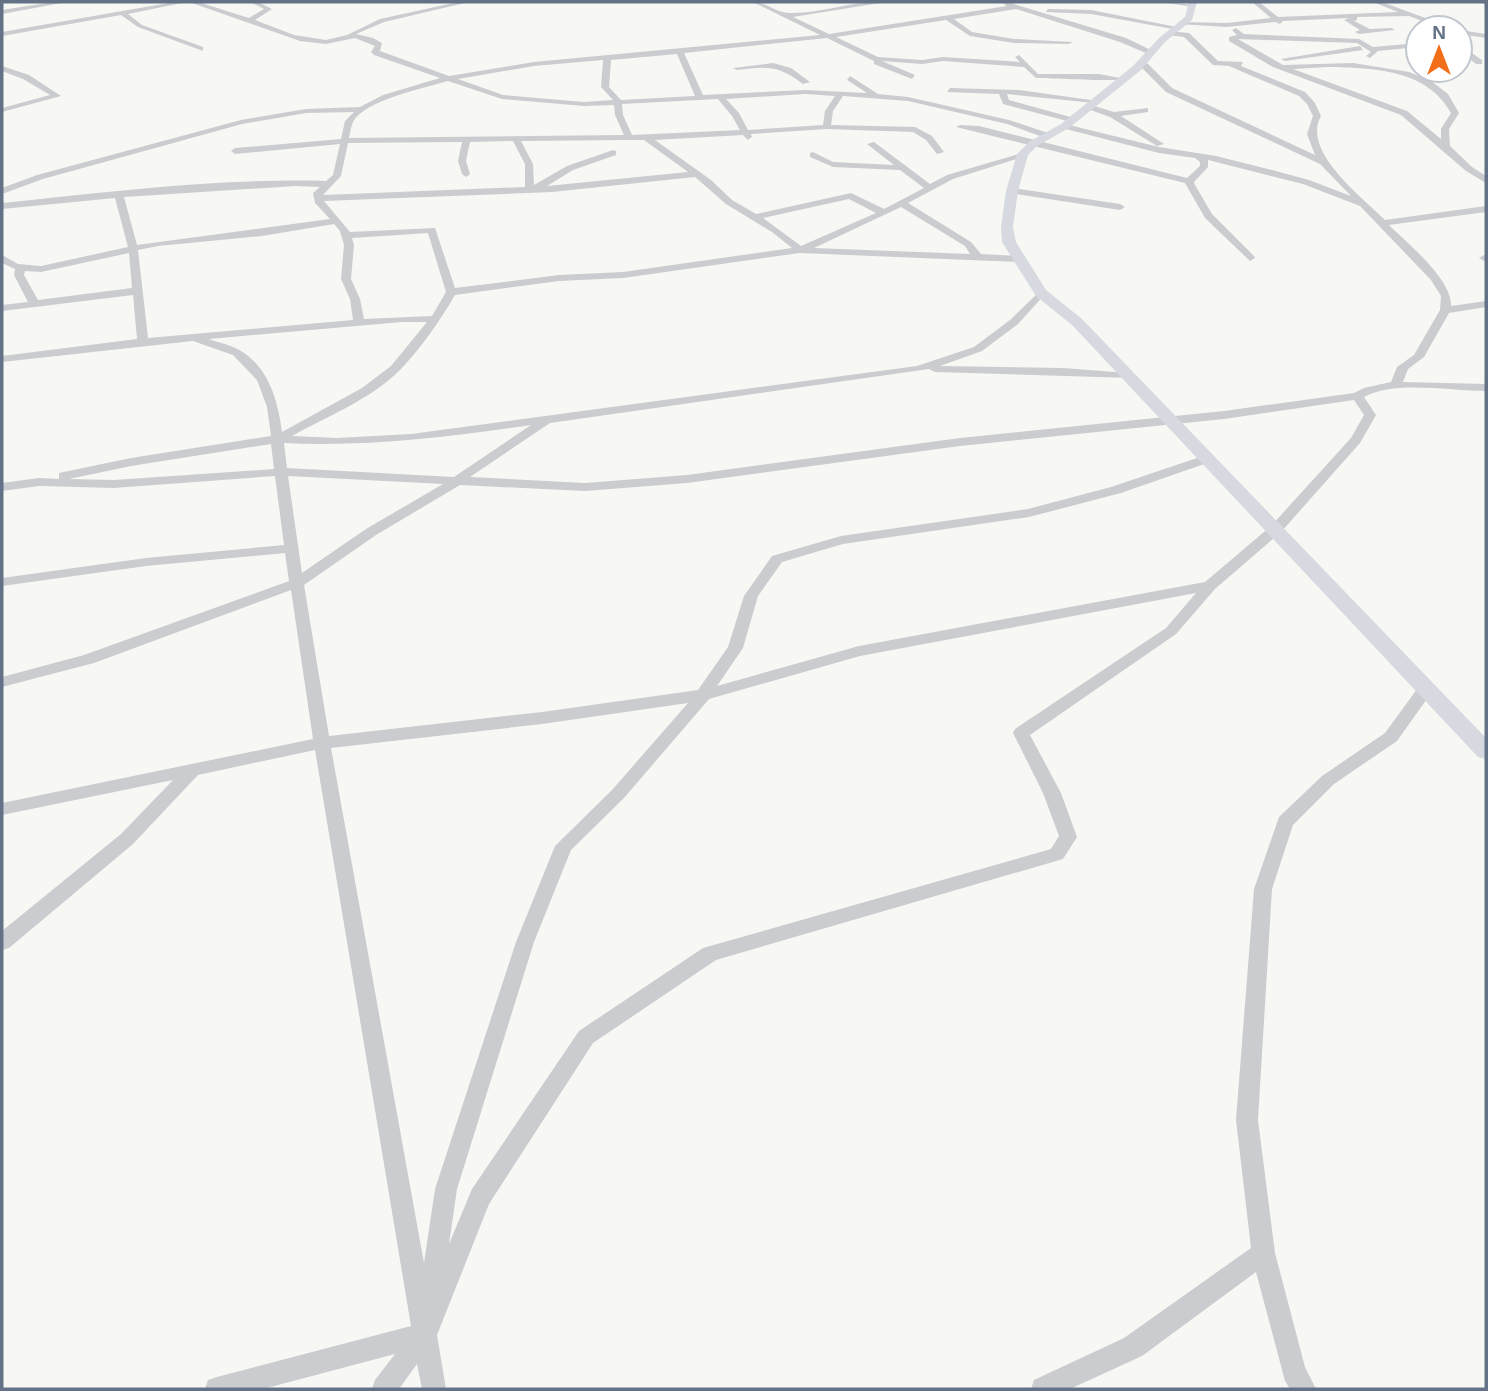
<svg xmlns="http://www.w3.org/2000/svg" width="1488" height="1391" font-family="Arial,sans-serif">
<rect width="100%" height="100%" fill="#f7f8f4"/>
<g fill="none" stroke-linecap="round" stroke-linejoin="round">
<g fill="#caccd0" fill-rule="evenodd">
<polygon points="53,2 67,2 2,14 2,10"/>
<polygon points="174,2 187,2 128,14 142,25 203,47 203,51 138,27 121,15 2,36 2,32"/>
<path d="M189,2H198L249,18L264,9L250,2H258L272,9L255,20L294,35L326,40L347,35L380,19L458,2H469L384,22L356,34L373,38L382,43L380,51L449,76L534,62L820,35L753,2C766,2 776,13 789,13C821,14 854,0 886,2L793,17L829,34L1007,6L1004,4L1007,2L1126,38L1155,52L1148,54L1120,42L1016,9L954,19L972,32L1014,39L1073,42L1069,44L1014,43L970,36L946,20L836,37L878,57L922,60L943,57L1020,62L1015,57L1019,55L1038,74H1099L1125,79C1119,82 1049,78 1036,78L1024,67L943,61L922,64L882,61L915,75L912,79L874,64V61L827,38L684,53L703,95L805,90L867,93L847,80L850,76L878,94L908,97L1009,120L1051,134V138L1048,139L1007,124L908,101L843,96L833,111L831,125L915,127L932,136L944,152L937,154L926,140L913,132L827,129L751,134L752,137L748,140L743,135L655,140L711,180L732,200L756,214L851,193L884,209L924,188L900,170L833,167L810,157V153L813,152L833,162L894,165L867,144L874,142L930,184L947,175L1026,152V156L953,179L908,203L971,242L981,254L1018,256L1023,259L1018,262L800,253L623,278L559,281L455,295C440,321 421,348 400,370C371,399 328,416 292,436L337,438L411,434L917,366L974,347L1010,320L1041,290L1046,293L1018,324L982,351L940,366L1063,368L1128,373L1132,374V378L935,372L929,369L550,423L470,477L585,483L687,475L960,438L1224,411L1354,393L1364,388L1391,382L1397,367L1414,355L1440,310L1441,296L1431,280L1360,206L1303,184L1208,160V167L1194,182L1195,185L1212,214L1254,256L1255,258L1250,261L1205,218L1185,183L956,127L960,125L979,126L1187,178L1200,166V162L1195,158L1159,153L1062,128L1061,126L1065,124L1159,147L1216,156L1272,170L1309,180L1351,196L1320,164L1166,92L1139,65V61H1145L1172,88L1315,155L1307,134L1313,116L1307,104L1299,96L1229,66L1213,65L1184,37L1168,35V31L1189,33L1218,61L1243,62L1241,66L1305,92L1315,103L1321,116C1301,151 1362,197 1385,220L1486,206V212L1389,225C1408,244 1452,279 1451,306L1486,301V307L1449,313L1424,357L1408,369L1403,382L1486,384V391C1451,391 1394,380 1364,397L1376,415L1360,443L1281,532L1215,589L1176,634L1030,735L1061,793L1077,837L1063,859L716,960L593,1043L489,1204L437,1335L446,1389H422L417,1364L399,1389H372L375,1380L395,1354L263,1389H205L208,1380L217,1377L411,1326L315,750L198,775L133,844L9,948L2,950V931L121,834L173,780L2,815V803L313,739L291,590L94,663L2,687V677L84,655L289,581L285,553L146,566L2,586V578L146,558L284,545L275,476L114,488L39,486L2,491V483L39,478L59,479V473L131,458L271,436L267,407L257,380L233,355L193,341L2,362V356L137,339L133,295L2,311V305L28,302L14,275L15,269L2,263V255L18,264L41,266L128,247L115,198L2,209V203C109,192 218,178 326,181L333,175L340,144L235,154L231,151L235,148L341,139L345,121L354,112L306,113L242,124L43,179L2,194V188L37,175L241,120L306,109L360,107L383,95L440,78L374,55L371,52L375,46L355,38L326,44L300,41ZM677,54L695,96L621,100L609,87L611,60ZM603,60L601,87L613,100L584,102L503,95L458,79L534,66ZM448,81L502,99L584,106L614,105L615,115L624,135L349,138C350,134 351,126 353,122C364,100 425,88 448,81ZM805,94L835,96L825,111L823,125L748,130L739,113L726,99ZM718,99L732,116L740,130L632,135L623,115L622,104ZM627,140H644L688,172L547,186L573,170L616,155V151L613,150L567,166L534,185L533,164L521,141ZM513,141L525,164V187L323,195L341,176L348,143L462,142L458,161L462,174L466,177L470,174L466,161L470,142ZM695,177L726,204L772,232L792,248L623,272L559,275L455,288L435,228L350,232L324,201L552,192ZM296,186L320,187L313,193L315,203L330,219L137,245L124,197ZM849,199L876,213L801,246L763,218ZM901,207L965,246L970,254L814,248ZM334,224L340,231L344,245L341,279L350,299L353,320L148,338L138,250L158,246L262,236ZM428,233L446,292L432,316L364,319L360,299L351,279L354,245L352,238ZM129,253L132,288L38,300L24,275L25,271L41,272ZM402,322H427L391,366L362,388L282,432C278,401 269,368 241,351C232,345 219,343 209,339ZM1354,400L1364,415L1351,438L1271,526L1205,582L859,646L717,686L743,648L758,596L782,562L843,544L1029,517L1121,493L1210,462L1212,459L1206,455L1111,487L1028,509L841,536L772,556L744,596L728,647L698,690L542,712L329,736L304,585L376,535L460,485L585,491L687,483L960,446L1224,419ZM531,425L454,477L287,468L284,443C368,447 448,437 531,425ZM271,444L274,469L114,480L69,479L131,466ZM288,476L443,484L366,529L302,573ZM1196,593L1166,628L1015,729L1013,733L1043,793L1059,836L1051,849L703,948L579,1031L472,1189L449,1244L457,1189L534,942L571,850L624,798L709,699L860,656ZM688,703L612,790L555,846L516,942L435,1189L424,1263L331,748L542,724Z"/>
<polygon points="1162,2 1196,5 1193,7"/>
<polygon points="1252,2 1259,2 1278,17 1398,12 1373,2 1382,2 1452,28 1441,28 1409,16 1357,17 1357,20 1354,21 1370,29 1391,28 1395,30 1359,34 1355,32 1360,30 1344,20 1349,18 1283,21 1280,24 1275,22 1227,27 1178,24 1181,22 1227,23 1271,18"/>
<polygon points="1481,2 1486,2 1486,5 1482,3"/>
<polygon points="1048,9 1091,10 1182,28 1178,30 1091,14 1046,12"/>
<path d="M1236,28L1244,34L1359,39L1373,47L1418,43V47L1378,51L1370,58L1366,56L1371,52L1357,43L1238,39L1283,65L1353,63L1409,72L1431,81L1448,94L1459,113L1449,129L1450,146L1472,167L1486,176V183L1466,171L1401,115L1273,67L1229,41V37L1237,35L1232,30ZM1327,67C1373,68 1427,69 1451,113L1441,129V139L1407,111L1293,69Z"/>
<polygon points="1460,30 1486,34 1486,38 1460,34"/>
<polygon points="1460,45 1482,60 1482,64 1476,64 1460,51"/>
<polygon points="1360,46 1363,50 1285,61 1281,59"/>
<path d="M773,63L791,68L810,82L803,84C779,65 766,66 737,70L733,68Z"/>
<polygon points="2,66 29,75 61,96 2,112 2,108 50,95 23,79 2,71"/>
<polygon points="950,88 1019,90 1098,101 1094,103 1007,94 1009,100 1074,118 1075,120 1071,122 1003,104 999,94 947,92"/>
<polygon points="1088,104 1114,112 1148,108 1148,112 1121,116 1164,144 1157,146 1110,117 1085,108"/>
<polygon points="1012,188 1120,204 1125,207 1120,210 1009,193 1009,189"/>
<polygon points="1484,255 1486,256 1486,262 1479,258"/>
<polygon points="1426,684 1434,689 1397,741 1334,784 1293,825 1272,889 1258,1120 1275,1253 1305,1367 1316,1389 1290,1389 1285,1381 1256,1272 1142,1356 1070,1389 1031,1389 1034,1380 1124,1338 1251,1248 1236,1120 1254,889 1279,817 1322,776 1385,733 1420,685"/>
</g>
<polygon fill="#d6dae0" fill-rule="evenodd" points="1189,2 1197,2 1192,20 1165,42 1141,70 1069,128 1037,146 1028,155 1018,191 1013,227 1016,242 1046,290 1082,319 1486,738 1486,759 1478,757 1072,325 1036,296 1002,242 1001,227 1006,191 1017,154 1029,142 1061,124 1133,66 1159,38 1185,17"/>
</g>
<rect width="1488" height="1391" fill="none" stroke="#647288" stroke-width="7"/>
<g transform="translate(1439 49)"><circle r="33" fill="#ffffff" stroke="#c1c7cf" stroke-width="2"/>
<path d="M0-5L12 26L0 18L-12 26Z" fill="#f26e19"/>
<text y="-10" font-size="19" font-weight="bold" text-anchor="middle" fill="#647288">N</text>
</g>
</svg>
